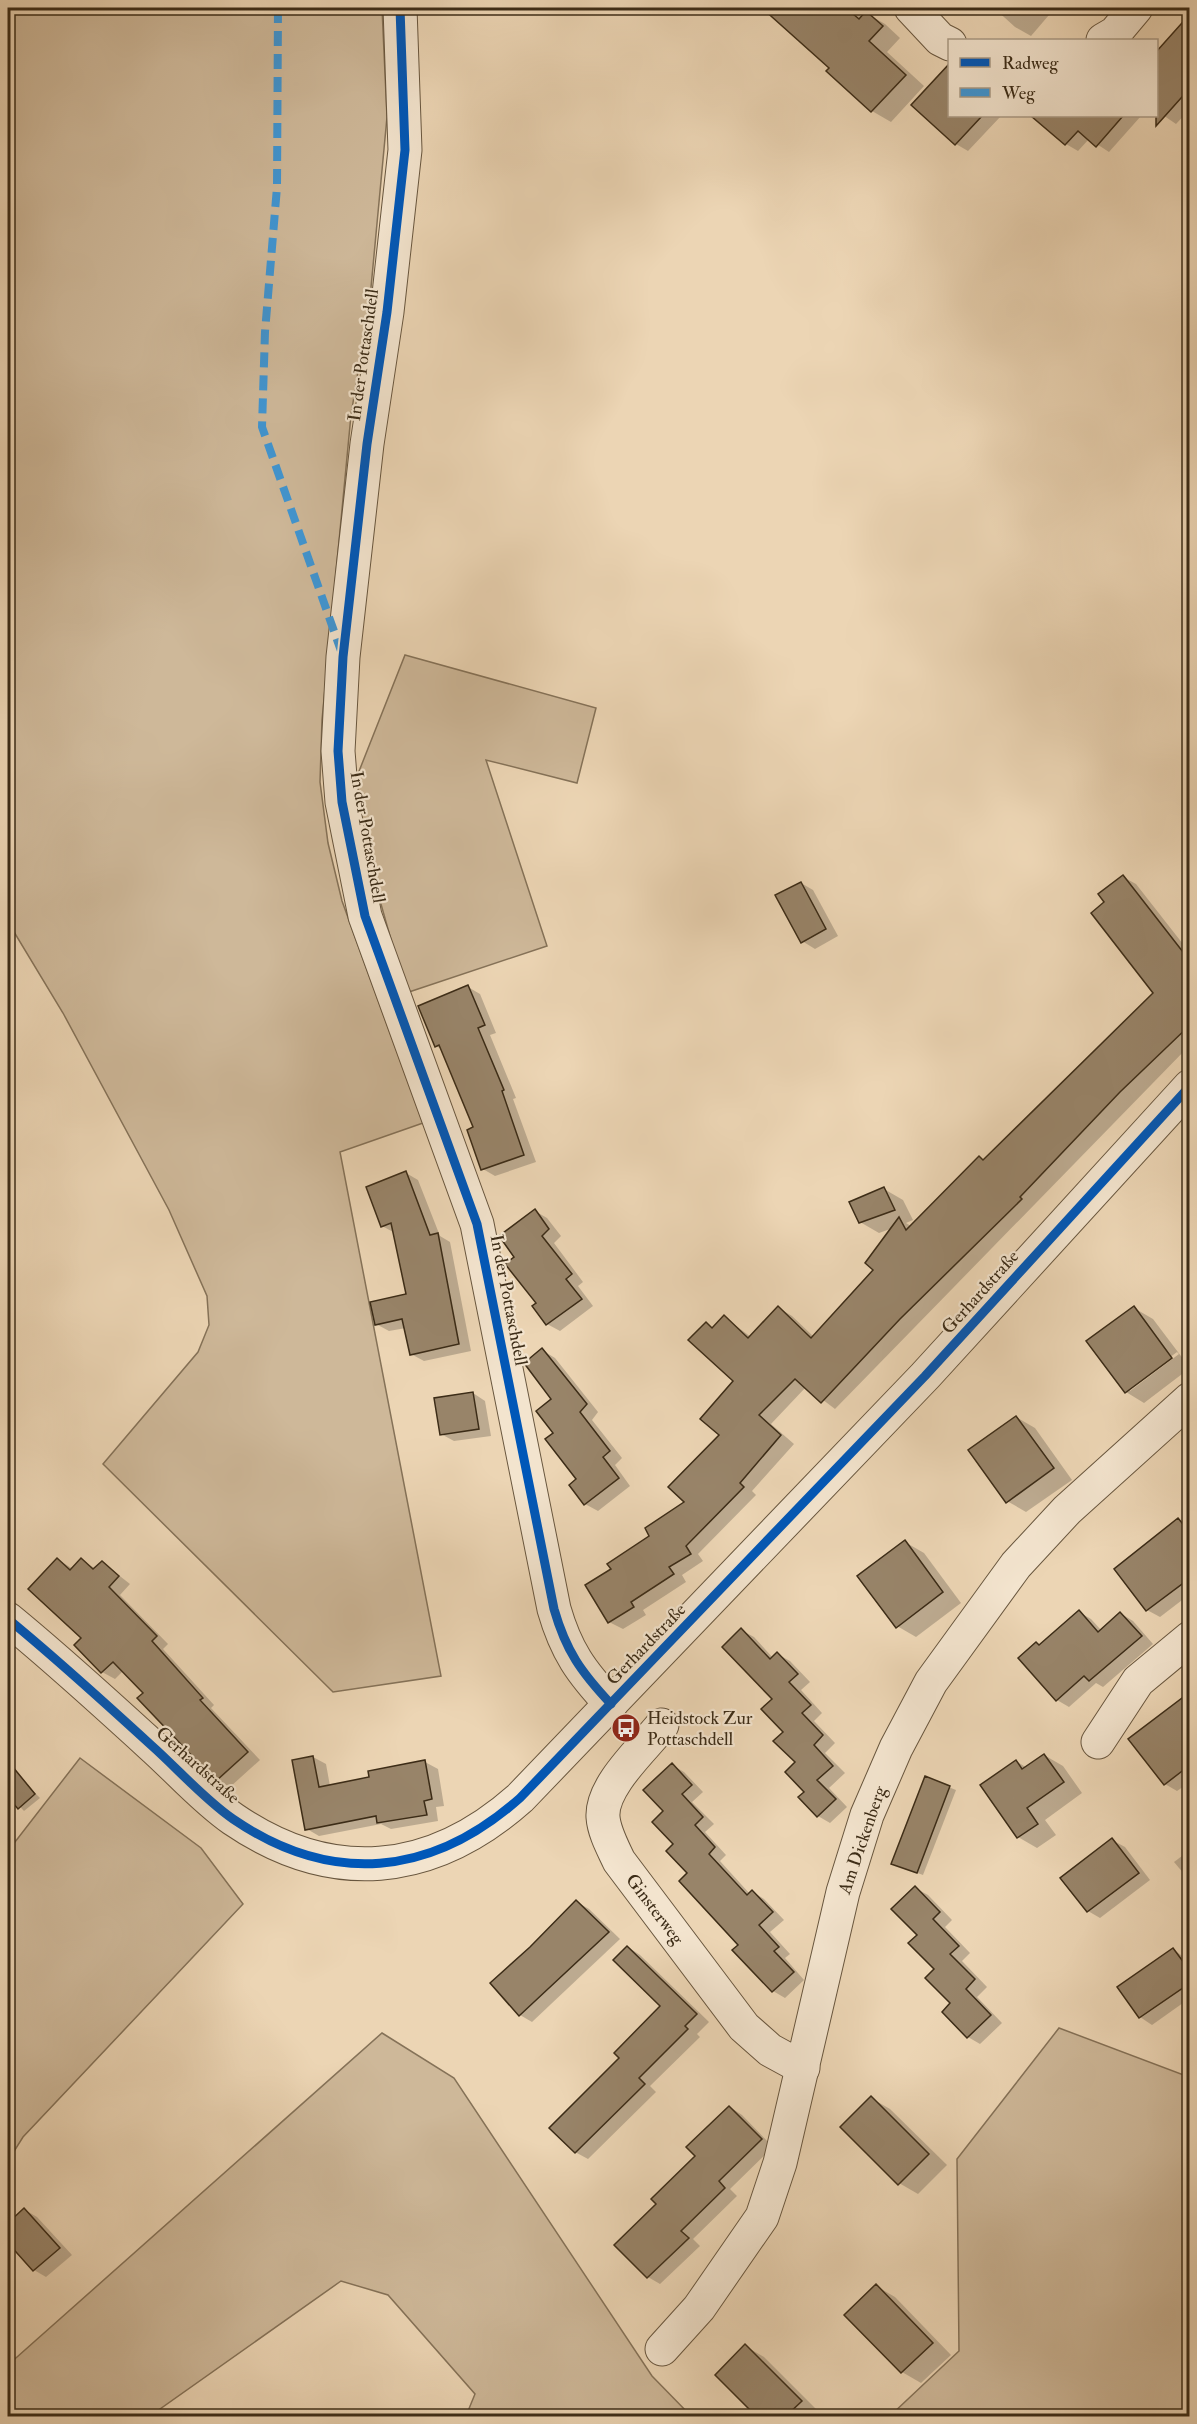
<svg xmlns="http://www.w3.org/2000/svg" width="1197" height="2424" font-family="'IM FELL Double Pica',serif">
<rect width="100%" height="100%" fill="#ecd5b4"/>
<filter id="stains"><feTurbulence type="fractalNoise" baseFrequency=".00333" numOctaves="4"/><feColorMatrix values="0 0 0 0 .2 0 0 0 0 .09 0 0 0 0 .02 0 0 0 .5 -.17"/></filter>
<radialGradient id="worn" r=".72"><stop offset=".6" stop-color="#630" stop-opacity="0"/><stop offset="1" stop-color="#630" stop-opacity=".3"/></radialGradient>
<g fill="#ceb899" stroke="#857258" stroke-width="1.5">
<polygon points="8,8 382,8 387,117 370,298 351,415 322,720 320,782 328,843 342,901 423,1123 340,1152 441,1676 333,1692 103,1464 198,1352 209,1325 207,1296 169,1210 63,1013 8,922"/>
<polygon points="405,655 596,708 577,783 486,760 547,946 406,993 350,794"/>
<polygon points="80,1758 201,1848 243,1904 23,2137 8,2161 8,1851"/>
<polygon points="1059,2028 1189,2077 1189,2416 890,2416 959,2351 957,2159"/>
<polygon points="382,2033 454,2078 652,2376 691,2416 466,2416 475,2394 388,2295 341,2281 150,2416 8,2416 8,2365"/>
</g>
<g fill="#0003" fill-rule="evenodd">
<polygon points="773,8 851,8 862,17 866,13 885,24 900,38 887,52 924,86 891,122 872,111 831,68 769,12"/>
<polygon points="994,8 1055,8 1031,36 1015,27"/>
<polygon points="1190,16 1190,109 1176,124 1157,111"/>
<polygon points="913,105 950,116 1001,116 968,151 956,144"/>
<polygon points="1054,116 1141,116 1109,152 1089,139 1078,151 1066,144 1045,125"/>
<polygon points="1123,877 1136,884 1190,953 1190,1045 835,1409 806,1387 771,1424 794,1444 752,1491 756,1495 698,1554 703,1561 682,1575 686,1582 643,1610 646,1615 623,1629 609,1622 613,1569 687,1502 722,1435 735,1381 706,1324 714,1328 724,1317 751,1337 779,1308 792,1316 814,1337 875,1270 893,1228 879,1233 860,1222 884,1189 903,1200 913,1220 906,1223 911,1226 984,1161 1155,993 1106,903"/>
<polygon points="801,883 813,890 838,936 815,949 802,941"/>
<polygon points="468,987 480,994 496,1033 490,1035 516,1098 513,1099 536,1162 495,1176 483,1169 475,1128 443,1050 436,1046"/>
<polygon points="406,1173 418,1180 440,1236 450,1242 471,1351 424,1361 411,1354 406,1328 389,1331 376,1324 408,1295 395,1233 382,1226"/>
<polygon points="535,1211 547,1218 561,1236 554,1243 583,1282 578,1286 593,1306 560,1331 547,1324 516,1258"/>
<path d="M1134,1308L1153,1319L1190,1368L1144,1403L1126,1392ZM1177,1352L1179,1354L1130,1391V1387Z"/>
<polygon points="542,1350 555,1358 598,1412 592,1420 622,1458 615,1465 630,1486 598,1511 585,1504 578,1479 555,1433 553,1400"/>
<polygon points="473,1393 485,1401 491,1436 454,1441 441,1434"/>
<polygon points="1016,1417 1035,1428 1072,1480 1026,1512 1007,1501"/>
<polygon points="1178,1520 1190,1527 1190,1594 1160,1617 1147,1610"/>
<polygon points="905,1542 924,1553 961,1603 916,1637 897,1626"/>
<polygon points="57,1559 73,1569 81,1560 96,1569 102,1562 130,1584 120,1595 168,1644 163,1649 214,1705 211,1708 260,1760 230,1787 217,1780 139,1698 145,1693 124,1670 115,1679 102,1672 84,1638"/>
<polygon points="1079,1612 1091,1619 1101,1630 1120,1613 1133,1621 1153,1644 1103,1687 1096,1683 1069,1707 1057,1700 1040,1646"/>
<polygon points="741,1630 754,1637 773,1658 777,1654 790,1661 810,1682 801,1690 822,1713 814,1721 835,1743 825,1753 845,1773 829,1788 847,1807 830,1823 818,1816 806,1792 774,1699"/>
<polygon points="1190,1680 1190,1689 1185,1683"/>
<polygon points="1190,1694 1190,1782 1177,1791 1165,1784"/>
<polygon points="1044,1755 1063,1766 1082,1793 1045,1820 1056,1835 1037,1848 1018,1837 1016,1761 1027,1768"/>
<polygon points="313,1757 326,1764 330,1786 371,1778 425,1762 438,1769 444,1806 436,1807 438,1821 391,1829 381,1824 319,1836 307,1829"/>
<polygon points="672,1765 684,1772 703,1792 692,1802 714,1824 705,1832 726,1855 720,1861 750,1894 753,1892 764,1899 784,1920 770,1932 790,1954 785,1958 804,1980 785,1998 773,1991 735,1950 740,1945 689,1873 676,1844 665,1811"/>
<polygon points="18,1776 40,1798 24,1811 8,1794 8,1785"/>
<polygon points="926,1778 956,1790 923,1875 899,1866"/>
<polygon points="1112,1840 1125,1847 1150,1880 1100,1918 1088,1911"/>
<polygon points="1190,1850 1190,1881 1174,1862"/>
<polygon points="915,1888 928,1895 952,1920 945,1927 970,1953 962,1961 987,1987 977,1997 1002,2023 980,2044 968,2037 919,1935"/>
<polygon points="577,1902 589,1909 620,1939 532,2022 520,2015"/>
<polygon points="628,1947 640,1955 709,2022 697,2034 700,2037 650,2086 656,2092 588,2159 575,2152 621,2058 662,2006"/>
<polygon points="1173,1949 1190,1962 1190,1998 1152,2025 1140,2017"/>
<polygon points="871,2098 890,2109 947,2165 918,2194 899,2183"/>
<polygon points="730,2107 742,2115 773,2147 730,2189 737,2196 693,2239 700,2246 660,2284 648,2277 658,2204 697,2156"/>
<polygon points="25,2210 37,2217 72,2255 46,2277 34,2270 8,2241 8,2225"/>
<polygon points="876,2286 895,2297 951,2355 921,2383 902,2372"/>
<polygon points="745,2346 764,2357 820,2413 816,2416 758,2416 717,2375"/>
</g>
<g fill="#988469" stroke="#3c2c17" stroke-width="1.5">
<polygon points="762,8 846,8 859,19 866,11 883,26 869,41 906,75 871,112 826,71 829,68"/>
<polygon points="1190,14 1190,88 1156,126 1156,52"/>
<polygon points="950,63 950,116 982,116 955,145 911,105"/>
<polygon points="1031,116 1123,116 1096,147 1078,131 1065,145"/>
<polygon points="1123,875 1190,961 1190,1025 1120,1092 1020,1197 1022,1199 900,1319 821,1403 795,1379 759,1415 781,1435 740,1483 744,1487 686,1546 691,1554 669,1567 674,1574 631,1602 634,1607 608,1623 585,1585 611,1569 607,1564 649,1536 645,1528 684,1502 668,1487 719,1435 700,1419 733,1381 688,1340 706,1322 712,1328 724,1315 748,1338 778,1306 811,1338 873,1270 865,1263 899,1217 906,1230 979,1156 983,1160 1153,993 1091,913 1104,902 1098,894"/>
<polygon points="801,882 826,929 801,943 775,895"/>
<polygon points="468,985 485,1025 478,1028 504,1090 502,1091 524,1155 481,1170 467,1130 473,1127 439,1045 435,1047 418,1006"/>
<polygon points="406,1171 430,1235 438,1233 459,1344 410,1355 402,1319 375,1325 370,1302 406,1294 391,1223 381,1227 366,1187"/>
<polygon points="884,1187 895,1210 859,1223 849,1202"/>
<polygon points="535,1209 549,1229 542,1236 572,1274 566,1279 582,1299 546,1325 532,1306 536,1303 505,1264 514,1257 499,1236"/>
<polygon points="1134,1306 1172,1358 1125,1393 1086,1341"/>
<polygon points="542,1348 587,1404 580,1412 610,1451 603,1457 619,1478 584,1505 569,1485 576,1479 545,1439 553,1433 536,1411 551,1399 524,1363"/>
<polygon points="473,1392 479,1429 440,1435 434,1398"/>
<polygon points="1016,1416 1054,1468 1006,1503 968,1450"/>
<polygon points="1178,1518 1190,1533 1190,1578 1146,1611 1114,1569"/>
<polygon points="905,1540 943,1592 896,1628 857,1576"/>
<polygon points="57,1558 70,1570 81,1558 93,1569 102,1561 119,1576 109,1587 157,1636 152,1641 203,1698 200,1700 248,1752 216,1781 137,1698 143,1693 113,1662 101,1673 74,1645 81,1638 28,1589"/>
<polygon points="1079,1610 1098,1632 1120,1612 1142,1636 1089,1681 1084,1676 1056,1701 1018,1658 1036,1642 1039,1645"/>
<polygon points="741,1628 770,1659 777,1652 798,1674 789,1682 811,1705 802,1713 823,1735 814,1745 833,1766 817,1780 836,1799 817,1817 798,1797 804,1792 785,1772 795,1762 773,1741 783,1732 761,1709 772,1699 722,1647"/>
<polygon points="1190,1692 1190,1765 1164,1785 1128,1739"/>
<polygon points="1044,1754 1064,1782 1027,1808 1038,1824 1017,1838 980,1785 1016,1760 1022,1769"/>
<polygon points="313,1756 319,1787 369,1777 368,1771 425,1760 432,1799 424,1801 427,1815 377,1823 376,1816 305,1830 292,1760"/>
<polygon points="8,1761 35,1794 18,1809 8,1797"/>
<polygon points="672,1763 692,1785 682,1794 703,1817 695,1825 715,1847 709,1854 747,1895 752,1890 773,1912 759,1925 779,1947 774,1951 794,1972 772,1992 732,1950 738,1945 679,1881 687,1873 666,1851 673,1844 652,1822 663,1811 643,1790"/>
<polygon points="925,1776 950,1786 917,1873 891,1864"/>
<polygon points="1112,1838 1139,1873 1087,1912 1060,1878"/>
<polygon points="915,1886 940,1912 933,1919 959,1946 950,1954 975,1979 966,1989 991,2015 967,2038 942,2012 950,2003 925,1978 934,1969 908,1943 917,1935 891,1909"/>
<polygon points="576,1900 609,1932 519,2016 490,1983 530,1947"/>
<polygon points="627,1946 697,2014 685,2026 688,2029 639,2078 645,2084 575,2153 549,2128 619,2058 614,2053 660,2006 613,1960"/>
<polygon points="1173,1948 1190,1971 1190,1983 1139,2018 1117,1987"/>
<polygon points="871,2096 929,2154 898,2185 840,2127"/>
<polygon points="729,2106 762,2139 719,2181 725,2188 681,2231 689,2238 647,2278 614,2245 656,2204 651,2199 695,2156 686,2147"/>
<polygon points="24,2208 60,2248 33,2271 8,2243 8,2223"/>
<polygon points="876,2284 933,2343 901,2373 844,2315"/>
<polygon points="745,2344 802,2401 786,2416 756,2416 715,2375"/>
</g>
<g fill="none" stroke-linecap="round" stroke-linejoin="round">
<g stroke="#68563e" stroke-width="35">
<g id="minor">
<path d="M400,8L405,150L387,312L367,444L343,657L338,751L342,802L365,916L477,1224L554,1609C566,1651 581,1672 611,1704"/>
<polyline points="911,8 940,39 950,44"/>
<polyline points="1103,40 1115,33 1136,8"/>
<path d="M662,1725C643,1749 601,1786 603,1817C604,1832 613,1848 619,1861L744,2027L770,2050L803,2068"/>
<polyline points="1098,1742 1138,1681 1190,1638"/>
<polyline points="662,2349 699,2308 762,2217 780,2163 843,1892 867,1815 896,1748 931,1682 1016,1565 1067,1510 1190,1399"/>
</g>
</g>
<g stroke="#68563e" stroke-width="35">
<path id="tertiary" d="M8,1619C57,1659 104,1702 151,1745C178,1769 204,1799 233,1819C331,1886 431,1877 520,1798L925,1376L1190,1086"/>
</g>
<use href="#minor" stroke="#f3e4ce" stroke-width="33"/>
<use href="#tertiary" stroke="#f3e4ce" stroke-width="33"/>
<polyline stroke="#3f96d4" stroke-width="8" stroke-dasharray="15 8" stroke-linecap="butt" points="278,8 277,187 265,332 262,427 341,651"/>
<g stroke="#f3e4ce" stroke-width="13">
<g id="cycleway">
<path d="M400,8L405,150L387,312L367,444L343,657L338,751L342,802L365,916L477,1224L554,1609C566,1651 581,1672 611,1704"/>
<path d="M8,1619C57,1659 104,1702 151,1745C178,1769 204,1799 233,1819C331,1886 431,1877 520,1798L925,1376L1190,1086"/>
</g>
</g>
<use href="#cycleway" stroke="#0057b8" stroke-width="9"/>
</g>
<defs>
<g id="bus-disc" transform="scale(1.5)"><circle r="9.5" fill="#8f2418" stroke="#f3e4ce"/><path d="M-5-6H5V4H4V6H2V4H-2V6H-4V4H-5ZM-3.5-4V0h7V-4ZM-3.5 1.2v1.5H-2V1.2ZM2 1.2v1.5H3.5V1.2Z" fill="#fff"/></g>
</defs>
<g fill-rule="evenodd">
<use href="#bus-disc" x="626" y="1728"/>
</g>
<g text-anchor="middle" stroke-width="4.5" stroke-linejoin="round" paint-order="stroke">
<g font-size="18" fill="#3c2c17" stroke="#f3e4ce">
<text transform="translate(363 355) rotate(-82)" y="6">In der Pottaschdell</text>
<text transform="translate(368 837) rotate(80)" y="6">In der Pottaschdell</text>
<text transform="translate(980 1292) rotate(-48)" y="6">Gerhardstraße</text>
<text transform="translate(509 1300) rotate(79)" y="6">In der Pottaschdell</text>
<text transform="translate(646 1644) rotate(-46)" y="6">Gerhardstraße</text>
<text transform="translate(198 1765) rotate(42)" y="6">Gerhardstraße</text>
<text transform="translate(862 1840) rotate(-71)" y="6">Am Dickenberg</text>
<text transform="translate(655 1909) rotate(53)" y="6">Ginsterweg</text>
</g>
<g font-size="18" fill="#3c2c17" stroke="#f3e4ce" text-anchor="start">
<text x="647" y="1724">Heidstock Zur<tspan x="647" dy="21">Pottaschdell</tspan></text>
</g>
</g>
<rect width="1197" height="2424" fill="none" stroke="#ecd5b4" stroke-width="30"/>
<rect x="9" y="9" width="1179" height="2406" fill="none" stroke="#3c2c17" stroke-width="3"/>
<rect x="15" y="15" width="1167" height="2394" fill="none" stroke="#3c2c17" stroke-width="1.5"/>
<rect x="948" y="39" width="210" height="78" fill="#f3e4ce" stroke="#aa9a85" stroke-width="1.5"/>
<rect x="960" y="58" width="30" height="9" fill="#0057b8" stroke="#aa9a85" stroke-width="1.5"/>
<text x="1002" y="69" font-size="18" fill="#3c2c17">Radweg</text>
<rect x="960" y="88" width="30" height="9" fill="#3f96d4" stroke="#aa9a85" stroke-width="1.5"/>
<text x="1002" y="99" font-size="18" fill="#3c2c17">Weg</text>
<rect width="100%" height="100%" filter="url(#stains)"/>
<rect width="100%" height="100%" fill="url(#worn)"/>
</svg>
